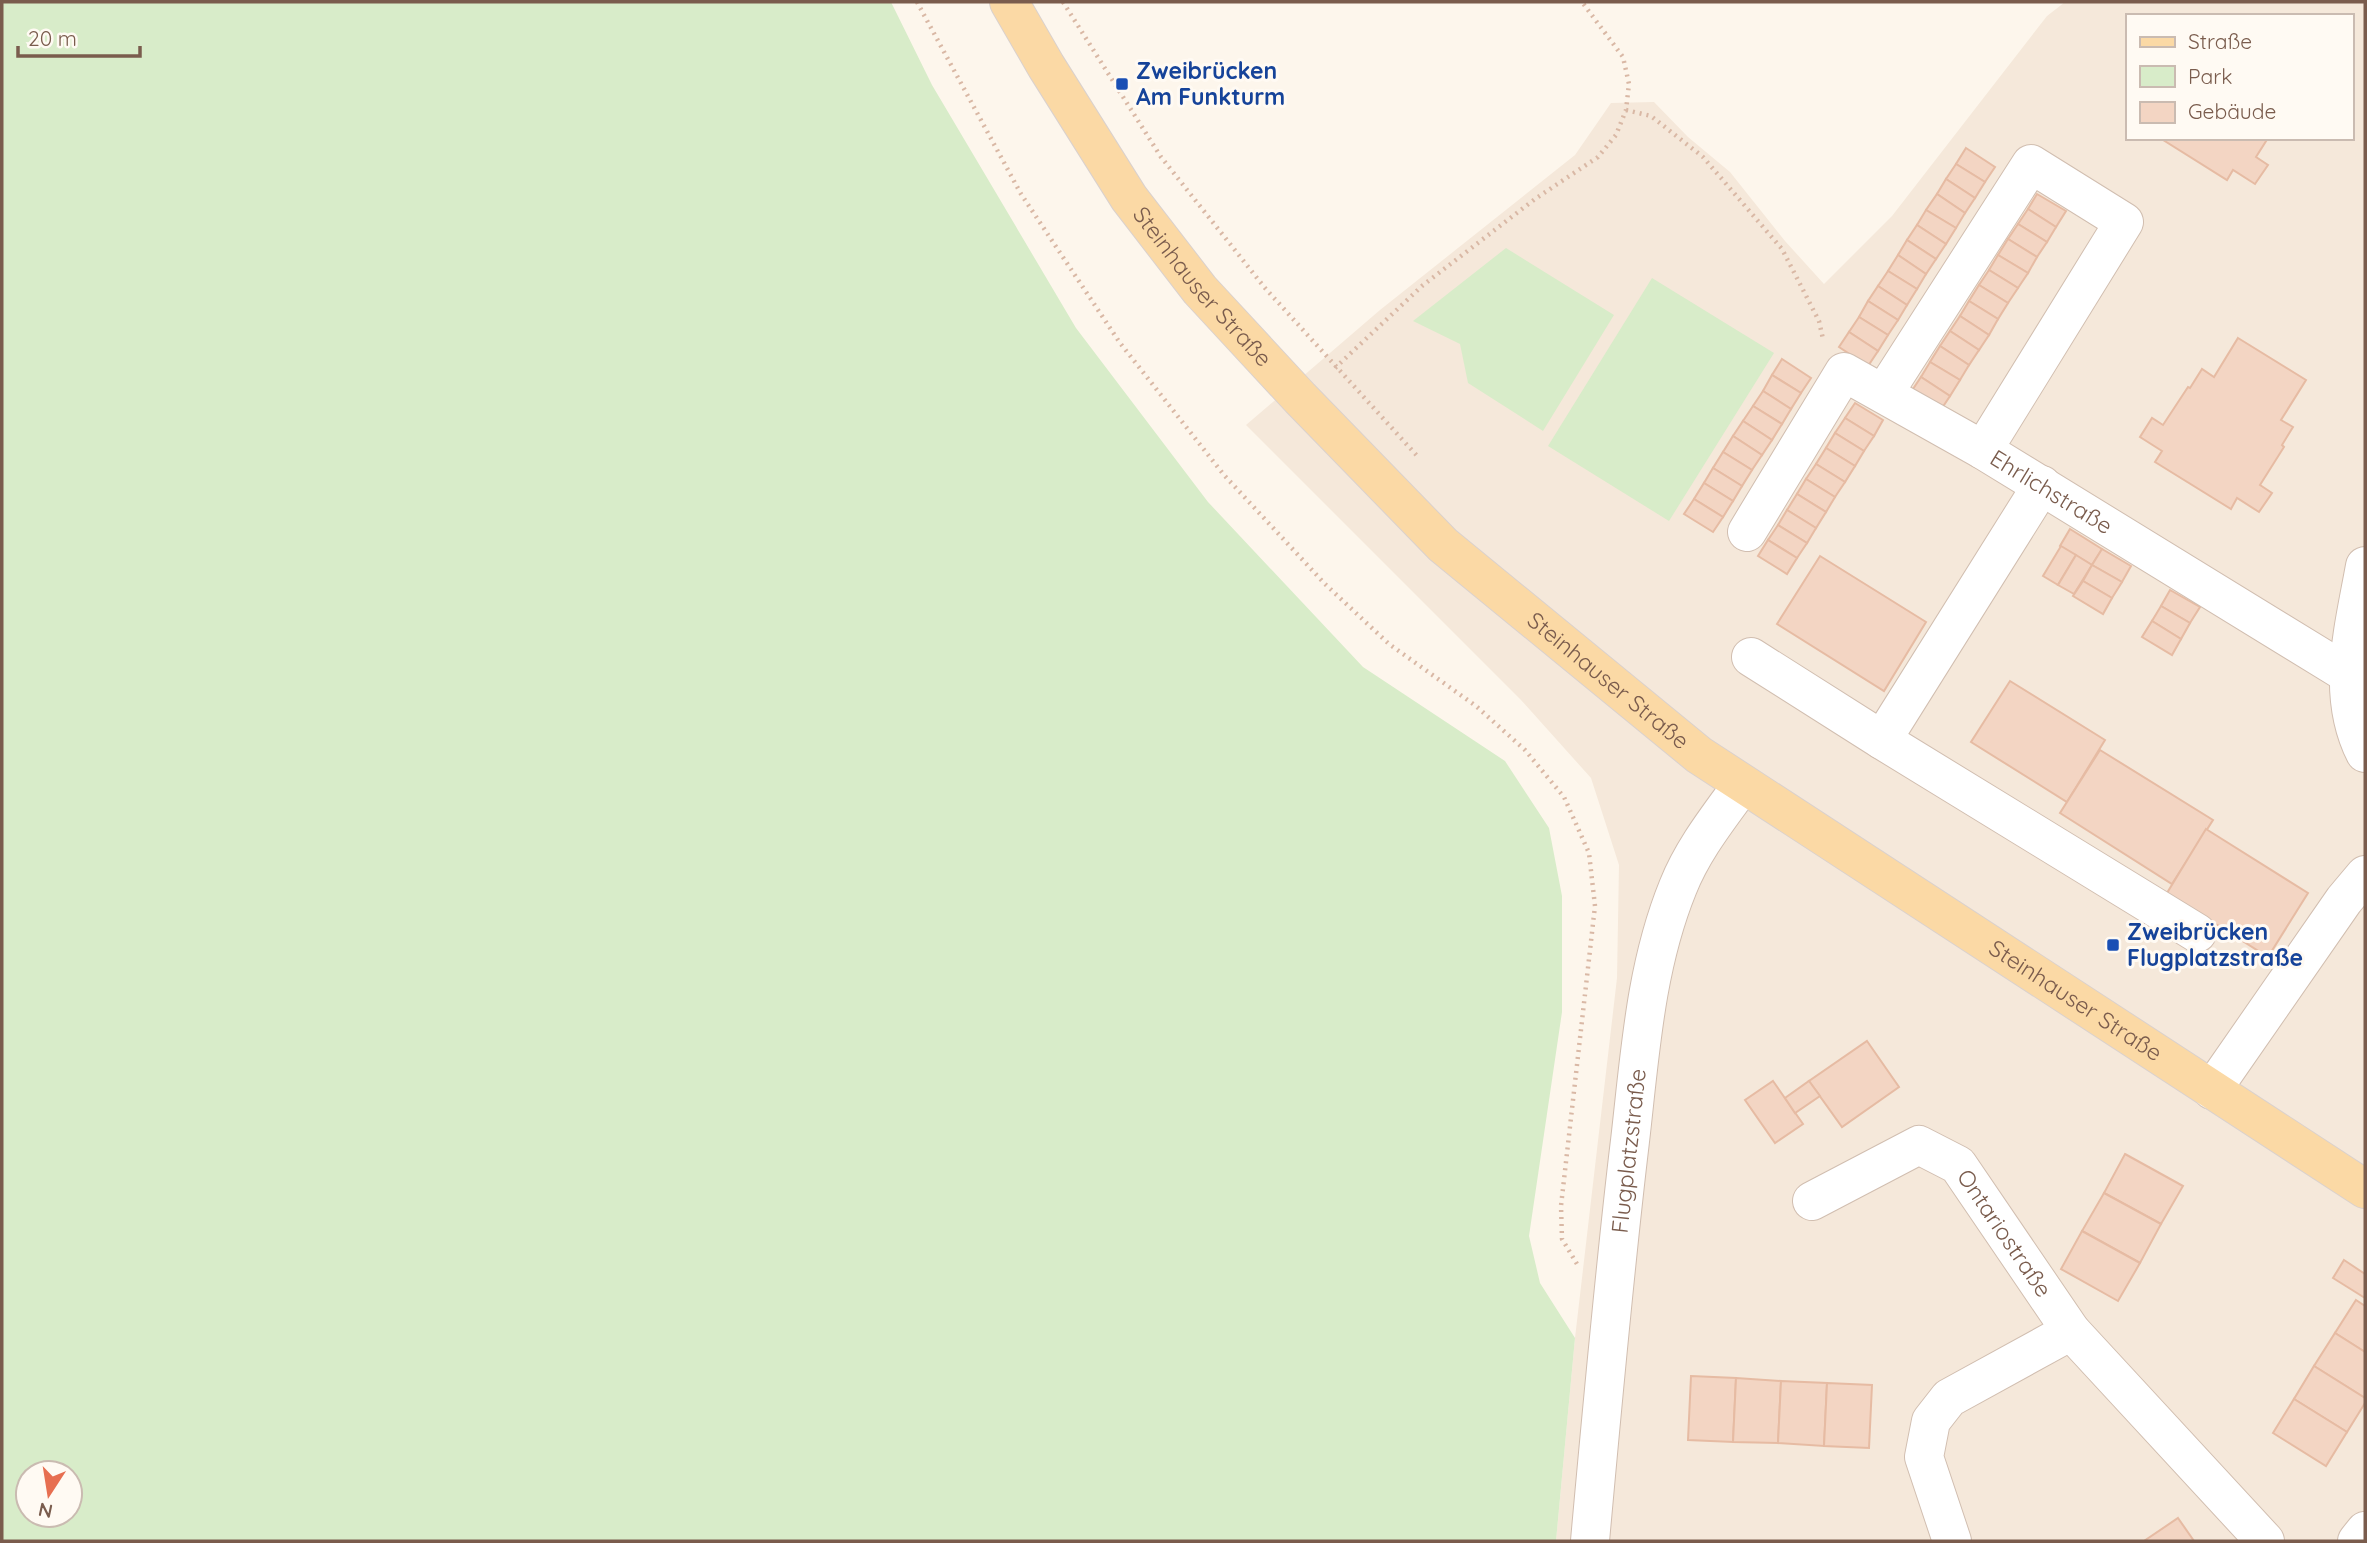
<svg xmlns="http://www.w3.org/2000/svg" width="2367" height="1543" font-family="Quicksand,sans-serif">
<rect width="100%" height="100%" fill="#fdf6ec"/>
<path fill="#f5e8da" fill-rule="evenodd" d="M2065,2H2365V1541H1556L1575,1338L1617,978L1619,865L1591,778L1521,700L1246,425L1380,310L1575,155L1611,103L1654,102L1688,137L1730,172L1785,241L1824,284L1892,216L2047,16ZM2127,16H2351V138H2127Z"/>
<g fill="#d8ecc9" fill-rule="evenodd">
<path d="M2,2H891L932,85L1076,328L1208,502L1363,667L1505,761L1549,828L1562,896V1012L1529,1236L1540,1283L1575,1338L1556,1541H2ZM28,1473H70V1515H28Z"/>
<polygon points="1506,248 1614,315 1543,431 1468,383 1460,344 1413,321"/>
<polygon points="1652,278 1774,353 1669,521 1548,446"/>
</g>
<g fill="#f3d5c3" stroke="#e6bba3" stroke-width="2">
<polygon points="2160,138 2268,138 2256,157 2268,165 2255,184 2233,170 2227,180"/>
<polygon points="1966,148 1995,167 1985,182 1956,164"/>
<polygon points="1956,164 1985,182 1975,198 1946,179"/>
<polygon points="1946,179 1975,198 1965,213 1937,194"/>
<polygon points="1937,194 1965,213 1956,228 1926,210"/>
<polygon points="2037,194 2066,211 2056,227 2028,209"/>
<polygon points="2028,209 2056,227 2047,242 2018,224"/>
<polygon points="1926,210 1956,228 1946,244 1917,225"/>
<polygon points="2018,224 2047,242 2037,257 2008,239"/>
<polygon points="1917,225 1946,244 1936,259 1907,240"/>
<polygon points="2008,239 2037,257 2028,273 1998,255"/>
<polygon points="1907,240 1936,259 1926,274 1898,255"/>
<polygon points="1898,255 1926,274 1917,289 1888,271"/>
<polygon points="1998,255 2028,273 2018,288 1989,270"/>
<polygon points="1989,270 2018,288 2008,303 1979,285"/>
<polygon points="1888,271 1917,289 1907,305 1878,286"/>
<polygon points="1979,285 2008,303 1998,319 1969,301"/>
<polygon points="1878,286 1907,305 1898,320 1868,301"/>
<polygon points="1868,301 1898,320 1888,335 1859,317"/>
<polygon points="1969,301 1998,319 1989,335 1960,316"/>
<polygon points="1960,316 1989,335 1979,350 1950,331"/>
<polygon points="1859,317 1888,335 1878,351 1849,332"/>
<polygon points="1950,331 1979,350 1969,365 1940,346"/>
<polygon points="1849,332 1878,351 1868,366 1839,347"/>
<polygon points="2238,338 2306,380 2281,420 2293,427 2282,445 2284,447 2260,485 2272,493 2259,512 2237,498 2231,509 2155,462 2162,451 2140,437 2152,418 2163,425 2188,387 2190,388 2202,369 2214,377"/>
<polygon points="1940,346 1969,365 1960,380 1930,362"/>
<polygon points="1782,359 1811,378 1801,393 1772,375"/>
<polygon points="1930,362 1960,380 1950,396 1921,377"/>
<polygon points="1772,375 1801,393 1791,409 1763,391"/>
<polygon points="1921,377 1950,396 1940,411 1911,392"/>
<polygon points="1763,391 1791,409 1782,424 1753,406"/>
<polygon points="1855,403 1883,420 1874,436 1845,418"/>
<polygon points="1753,406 1782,424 1772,440 1743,421"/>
<polygon points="1845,418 1874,436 1864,451 1835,433"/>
<polygon points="1743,421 1772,440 1762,455 1733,436"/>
<polygon points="1835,433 1864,451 1855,466 1826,448"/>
<polygon points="1733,436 1762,455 1752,470 1723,452"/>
<polygon points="1826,448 1855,466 1845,482 1816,464"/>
<polygon points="1723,452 1752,470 1742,486 1713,468"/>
<polygon points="1816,464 1845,482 1835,497 1806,479"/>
<polygon points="1713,468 1742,486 1733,501 1704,483"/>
<polygon points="1806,479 1835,497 1826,512 1797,494"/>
<polygon points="1704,483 1733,501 1723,517 1694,499"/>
<polygon points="1797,494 1826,512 1816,528 1787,510"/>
<polygon points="1694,499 1723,517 1713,532 1684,514"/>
<polygon points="1787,510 1816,528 1807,543 1778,525"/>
<polygon points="1778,525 1807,543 1797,558 1768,540"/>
<polygon points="2070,529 2102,549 2092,565 2060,546"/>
<polygon points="1768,540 1797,558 1787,574 1758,556"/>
<polygon points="2061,546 2076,555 2058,585 2043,576"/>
<polygon points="2102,549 2131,566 2122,582 2092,565"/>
<polygon points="2076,555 2092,565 2074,594 2058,585"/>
<polygon points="1820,556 1926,622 1884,691 1777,624"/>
<polygon points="2092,565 2122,582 2112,598 2083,581"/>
<polygon points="2083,581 2112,598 2103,614 2073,596"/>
<polygon points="2170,590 2200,607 2190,623 2161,606"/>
<polygon points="2161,606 2190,623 2181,639 2152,621"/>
<polygon points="2152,621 2181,639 2172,655 2142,637"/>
<polygon points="2010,681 2105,740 2067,802 1971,742"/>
<polygon points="2100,750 2213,820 2172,884 2060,813"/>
<polygon points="2206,829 2308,893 2268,957 2167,893"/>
<polygon points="1867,1041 1899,1087 1842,1127 1809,1081"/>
<polygon points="1773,1081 1803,1124 1775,1143 1745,1100"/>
<polygon points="1809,1081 1820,1096 1795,1113 1785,1098"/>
<polygon points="2125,1154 2183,1186 2161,1224 2104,1193"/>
<polygon points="2104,1193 2161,1224 2140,1263 2082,1231"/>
<polygon points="2082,1231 2140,1263 2118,1301 2061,1269"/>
<polygon points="2344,1260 2365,1274 2365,1298 2333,1278"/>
<polygon points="2356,1300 2365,1306 2365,1352 2335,1333"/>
<polygon points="2335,1333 2365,1352 2365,1398 2314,1366"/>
<polygon points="2314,1366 2365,1398 2365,1403 2347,1432 2294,1399"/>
<polygon points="1691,1376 1736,1378 1733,1442 1688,1440"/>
<polygon points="1736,1378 1781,1381 1778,1443 1733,1442"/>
<polygon points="1781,1381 1827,1383 1824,1446 1778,1443"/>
<polygon points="1827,1383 1872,1385 1869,1448 1824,1446"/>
<polygon points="2294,1399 2347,1432 2326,1466 2273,1433"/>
<polygon points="2178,1518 2194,1541 2144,1541"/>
</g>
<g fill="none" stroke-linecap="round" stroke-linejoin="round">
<g stroke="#d1beb0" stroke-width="40">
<g id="minor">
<path id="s1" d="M1884,393L2031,164L2124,222L1983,450L2348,674"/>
<polyline points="1747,532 1844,372 1983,450"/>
<path d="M2365,566C2354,628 2335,694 2365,753"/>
<polyline points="1751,657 1882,740 2197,933"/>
<polyline points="1882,740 2042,485"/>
<polyline points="2212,1090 2344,900 2365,875"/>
<path id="s2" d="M1812,1201L1919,1145L1958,1165L2071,1331L2265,1541"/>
<path id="s3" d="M1590,1541C1602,1408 1614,1274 1630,1141C1640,1055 1645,968 1678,887C1693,849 1719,817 1742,785"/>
<polyline points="1952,1541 1924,1457 1931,1421 1949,1398 2071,1331"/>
<polyline points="2357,1541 2365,1531"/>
</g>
</g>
<g stroke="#dad1cd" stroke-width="40">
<g id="major">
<path id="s4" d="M1009,2L1046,66L1129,198L1200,290L1300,398L1443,545L1699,755L2365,1189"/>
</g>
</g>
<g stroke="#d9b8a5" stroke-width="4.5" stroke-dasharray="2 5" stroke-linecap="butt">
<polyline points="917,2 1021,194 1120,343 1224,475 1325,584 1389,644 1476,706 1525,750 1564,797 1589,853 1595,906 1561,1206 1562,1239 1577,1264"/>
<polyline points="1063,2 1161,157 1265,288 1419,458"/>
<polyline points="1626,110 1651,116 1703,157 1782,249 1819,321 1823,339"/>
<polyline points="1335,368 1422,286 1535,199 1598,157 1616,135 1626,110 1629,84 1623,57 1582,2"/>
</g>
<use href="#minor" stroke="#fff" stroke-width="38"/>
<use href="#major" stroke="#fbd9a5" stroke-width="38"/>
</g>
<g fill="#1a4fb4" stroke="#fffaf3" stroke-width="2.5">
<rect x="1115" y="77" width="14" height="14" rx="3.5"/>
<rect x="2106" y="938" width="14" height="14" rx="3.5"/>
</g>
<g text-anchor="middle" stroke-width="6" stroke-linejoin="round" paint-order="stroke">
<g font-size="23" font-weight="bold" fill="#164399" stroke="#fffaf3" text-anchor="start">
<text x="1136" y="79">Zweibrücken<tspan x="1136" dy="26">Am Funkturm</tspan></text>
<text x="2127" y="940">Zweibrücken<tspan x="2127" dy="26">Flugplatzstraße</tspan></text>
</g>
<g font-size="23" fill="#7a5c4d" stroke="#fffaf3">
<text dy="8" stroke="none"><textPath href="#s4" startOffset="345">Steinhauser Straße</textPath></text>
<text dy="8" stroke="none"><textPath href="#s1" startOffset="730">Ehrlichstraße</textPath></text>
<text dy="8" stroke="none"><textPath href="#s4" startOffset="912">Steinhauser Straße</textPath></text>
<text dy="8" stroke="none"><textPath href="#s4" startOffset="1479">Steinhauser Straße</textPath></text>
<text dy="8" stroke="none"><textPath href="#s3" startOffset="392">Flugplatzstraße</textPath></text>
<text dy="8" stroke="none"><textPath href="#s2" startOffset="247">Ontariostraße</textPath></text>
</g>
</g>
<rect width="2367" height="1543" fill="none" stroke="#7a5c4d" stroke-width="7"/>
<rect x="2126" y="14" width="228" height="126" fill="#fffaf3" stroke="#cabbb1" stroke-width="2"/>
<rect x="2140" y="37" width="35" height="10" fill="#fbd9a5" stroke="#cabbb1" stroke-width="2"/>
<text x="2188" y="49" font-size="21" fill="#7a5c4d">Straße</text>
<rect x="2140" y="66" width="35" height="21" fill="#d8ecc9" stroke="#cabbb1" stroke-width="2"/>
<text x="2188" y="84" font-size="21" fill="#7a5c4d">Park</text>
<rect x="2140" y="102" width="35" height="21" fill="#f3d5c3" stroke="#cabbb1" stroke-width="2"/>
<text x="2188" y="119" font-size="21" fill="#7a5c4d">Gebäude</text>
<g transform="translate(49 1494) rotate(192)"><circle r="33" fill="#fffaf3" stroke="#cabbb1" stroke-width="2"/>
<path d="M0-5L12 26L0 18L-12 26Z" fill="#e76f51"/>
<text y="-10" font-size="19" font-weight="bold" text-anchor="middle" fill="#7a5c4d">N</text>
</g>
<path d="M18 46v10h122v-10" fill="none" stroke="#7a5c4d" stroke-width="3.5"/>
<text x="28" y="46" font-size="21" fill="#7a5c4d" stroke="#fffaf3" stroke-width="5" paint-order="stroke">20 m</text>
</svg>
